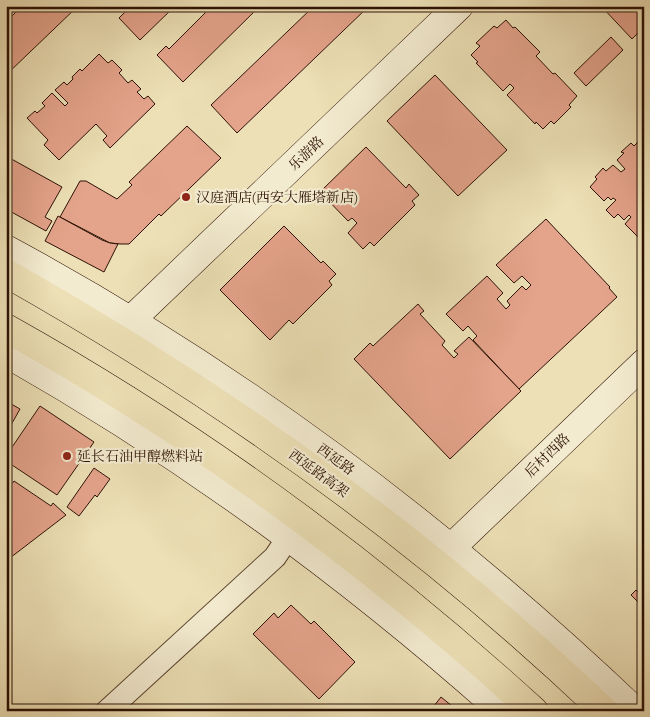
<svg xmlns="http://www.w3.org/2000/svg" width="650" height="717" font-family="'IM FELL French Canon','Noto Serif SC',serif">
<rect width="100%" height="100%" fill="#ede0b6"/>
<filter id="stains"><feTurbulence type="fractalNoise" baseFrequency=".004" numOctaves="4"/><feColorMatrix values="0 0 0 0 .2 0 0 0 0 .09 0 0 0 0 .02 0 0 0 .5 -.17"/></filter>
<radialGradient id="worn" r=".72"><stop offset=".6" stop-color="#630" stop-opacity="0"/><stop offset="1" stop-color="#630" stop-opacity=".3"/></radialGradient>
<g fill="#e4a38b" stroke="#2c1104">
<polygon points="22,6 78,6 6,75 6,22"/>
<polygon points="131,6 175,6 140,40 119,18"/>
<polygon points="212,6 260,6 183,82 157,55 166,46 169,49"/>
<polygon points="314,6 369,6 237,133 211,105"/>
<polygon points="601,6 644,6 644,27 632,39"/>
<polygon points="506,20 513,28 515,27 540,52 536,56 553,74 555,73 577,96 569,105 571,107 554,124 551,121 543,129 536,122 535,124 507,95 514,88 510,84 503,91 476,63 478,62 471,55 480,46 476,43 494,26 497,28"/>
<polygon points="611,37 623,50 586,86 574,73"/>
<polygon points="99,54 108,63 112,60 122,70 119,73 128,83 132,80 141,89 137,92 144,99 148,96 155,104 110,148 103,140 107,136 96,124 59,160 44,145 48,140 27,118 35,111 37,113 45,106 42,103 52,93 65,106 68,103 55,90 64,82 67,85 73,79 72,77 80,69 82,71"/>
<polygon points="435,75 507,150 458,196 387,121"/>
<polygon points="187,126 221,158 161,216 159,214 129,244 121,244 110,243 60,217 80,181 86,181 117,199 132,185 129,182"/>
<polygon points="641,139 644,141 644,233 639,238 625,224 631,217 629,215 624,220 618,214 614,218 606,210 616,200 613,198 611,200 608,197 604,201 590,187 597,179 595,177 603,168 606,171 613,165 621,172 625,169 617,160 624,153 621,152 631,143 634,146"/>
<polygon points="366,147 406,188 409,184 419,195 412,201 415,205 374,246 370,242 363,249 348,233 357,223 352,218 348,221 320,192"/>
<polygon points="6,156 62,187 45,217 52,221 46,231 6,209"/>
<polygon points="58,216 102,240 110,243 118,244 104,272 45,241"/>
<polygon points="546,219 610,287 609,288 617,297 519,389 473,340 477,336 468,326 463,331 446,314 487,276 503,293 497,299 506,309 510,305 507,301 522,286 526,290 531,285 522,276 514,283 496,265"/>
<polygon points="284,226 321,263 323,261 336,274 329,281 332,285 293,324 289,320 270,340 220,290"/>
<polygon points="418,304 424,311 420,314 445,341 442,345 454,358 458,354 454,351 469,337 521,391 450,459 354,359 370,343 373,346"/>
<polygon points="6,401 20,409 6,434"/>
<polygon points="40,406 94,442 57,495 6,461 6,456"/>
<polygon points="94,468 110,479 97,497 95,495 79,516 67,507"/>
<polygon points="14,481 51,506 53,503 66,515 6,561 6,492"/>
<polygon points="636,590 644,598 643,607 631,595"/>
<polygon points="291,605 311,624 314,621 355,662 319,699 253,634 274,613 278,618"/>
<polygon points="441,697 452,706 448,711 430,711"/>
</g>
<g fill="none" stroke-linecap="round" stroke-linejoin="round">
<g stroke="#5c4530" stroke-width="24">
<polyline id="street" points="107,711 275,557 289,536"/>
</g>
<g stroke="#2c1104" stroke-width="29">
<g id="secondary">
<path d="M6,249C236,373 446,531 635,711"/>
<polyline points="131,320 459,6"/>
<path d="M6,353C184,454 349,575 502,711"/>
<polyline points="451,548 644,363"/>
</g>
</g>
<g stroke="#2c1104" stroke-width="29">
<g id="highway">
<path d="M6,273C222,395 424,539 604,711"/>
<path d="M6,328C196,434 373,564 534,711"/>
</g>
</g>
<use href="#street" stroke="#f3ebd0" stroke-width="22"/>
<use href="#secondary" stroke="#f3ebd0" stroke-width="28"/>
<use href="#highway" stroke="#ede0b6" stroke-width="28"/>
</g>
<g fill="#8f2418" stroke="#f3ebd0" stroke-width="2">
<circle cx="186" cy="197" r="5"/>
<circle cx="67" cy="456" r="5"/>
</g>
<g text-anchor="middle" stroke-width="4.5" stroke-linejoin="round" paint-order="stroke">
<g font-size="14" fill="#2c1104" stroke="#f3ebd0">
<text transform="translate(306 153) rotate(-44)" y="5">乐游路</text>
<text transform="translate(547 455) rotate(-44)" y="5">后村西路</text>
<text transform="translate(336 459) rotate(36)" y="5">西延路</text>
<text transform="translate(319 473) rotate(36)" y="5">西延路高架</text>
</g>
<g font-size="14" fill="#2c1104" stroke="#f3ebd0" text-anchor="start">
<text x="196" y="202">汉庭酒店(西安大雁塔新店)</text>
<text x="77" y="461">延长石油甲醇燃料站</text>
</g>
</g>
<rect width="650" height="717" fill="none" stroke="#ede0b6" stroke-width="25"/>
<rect x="8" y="8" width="635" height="702" fill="none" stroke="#2c1104" stroke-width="2.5"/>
<rect x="12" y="12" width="625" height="692" fill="none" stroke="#2c1104"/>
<rect width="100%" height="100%" filter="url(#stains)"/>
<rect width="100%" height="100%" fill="url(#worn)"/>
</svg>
